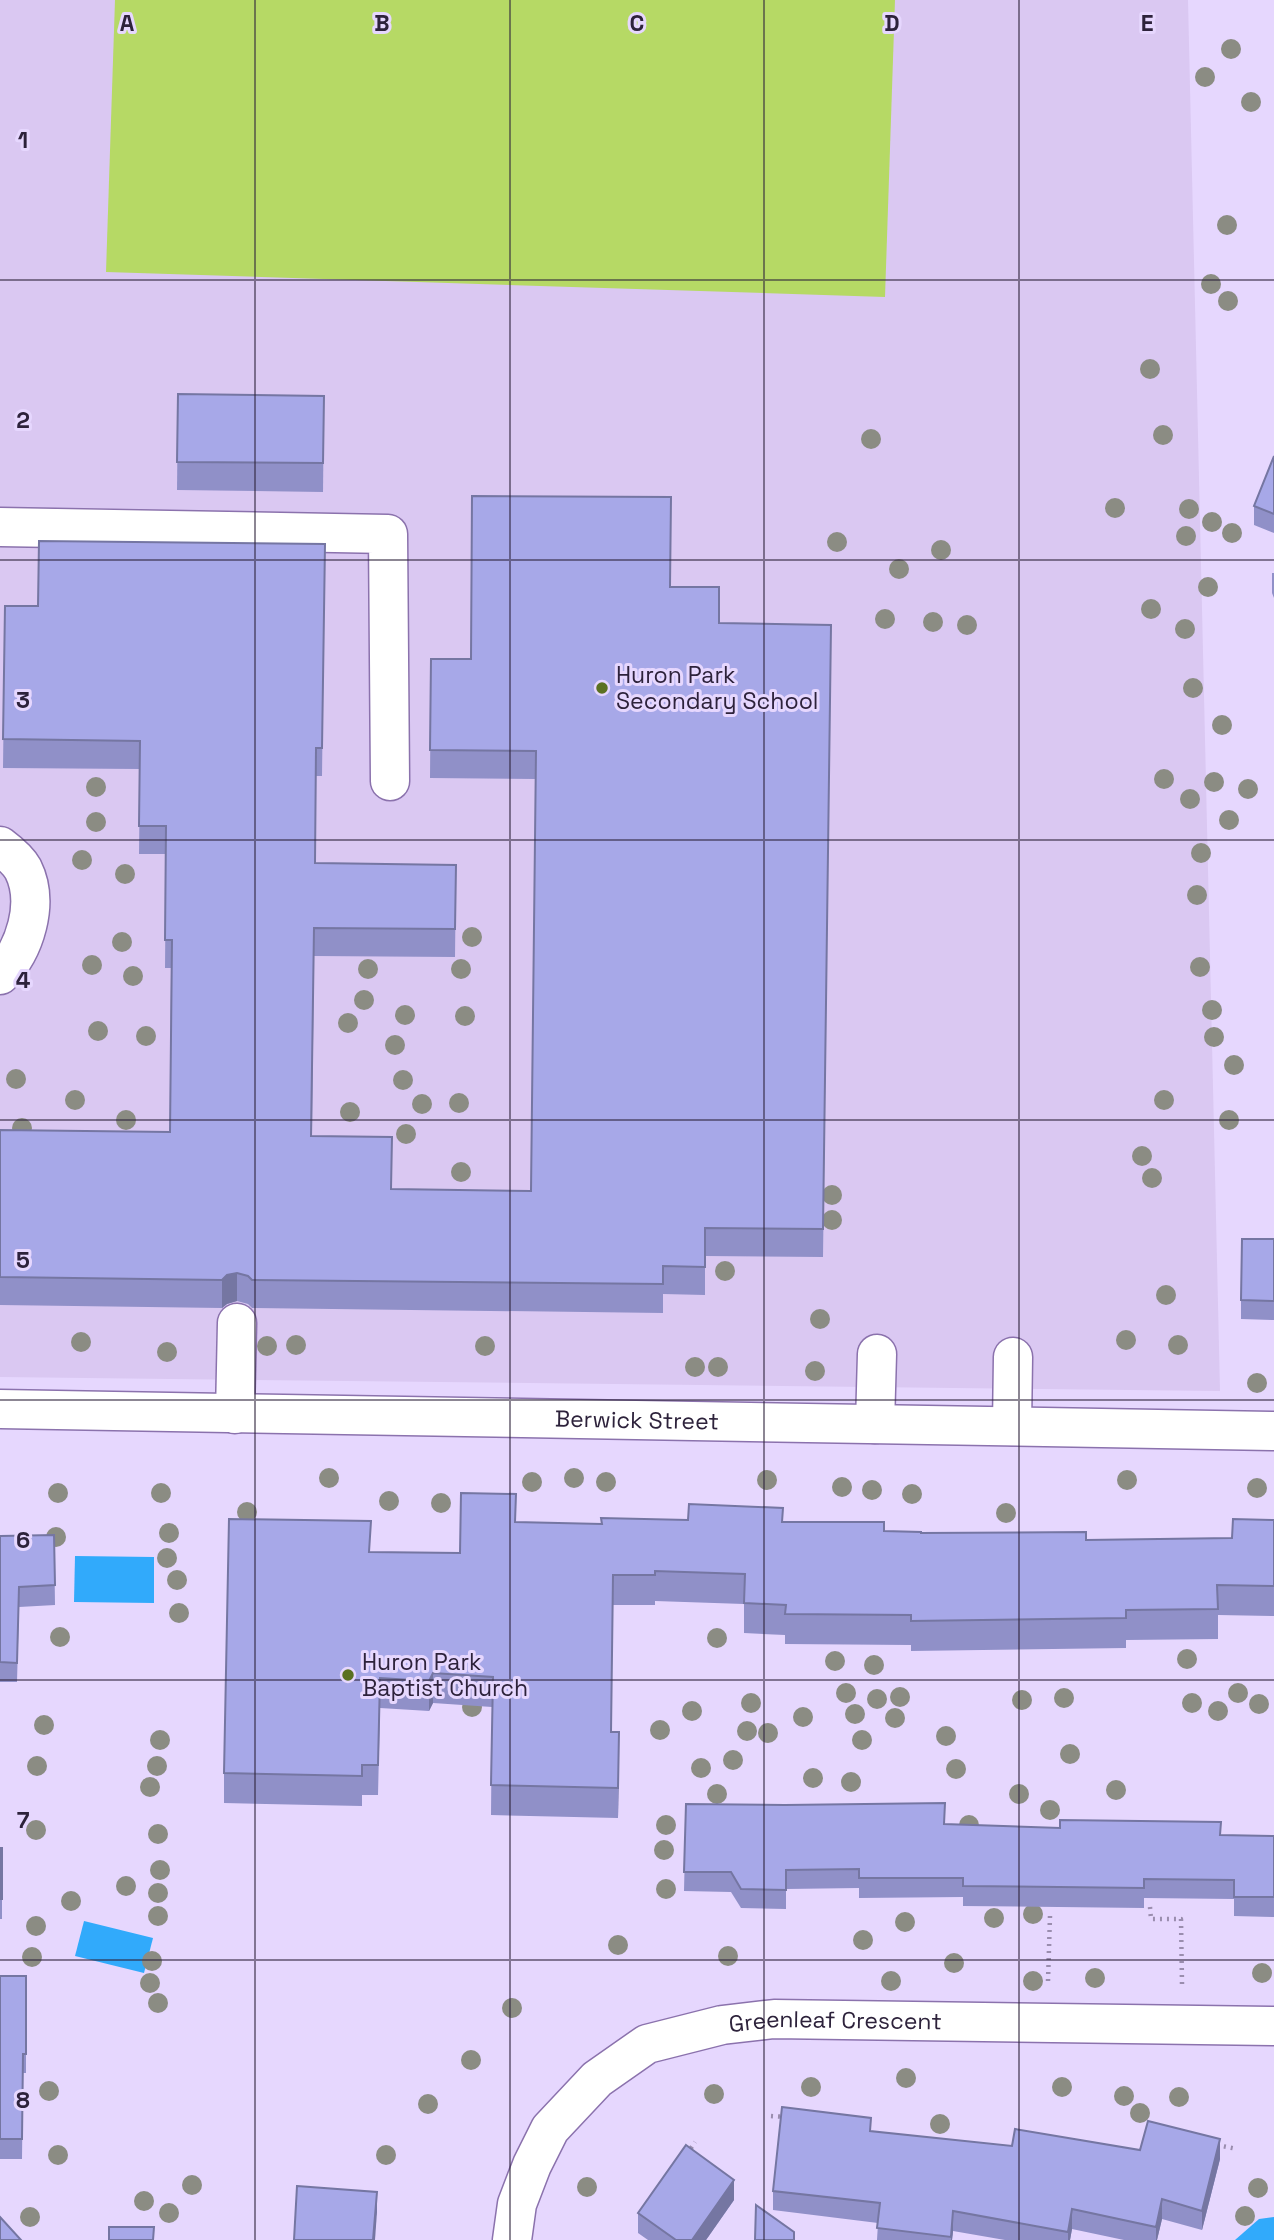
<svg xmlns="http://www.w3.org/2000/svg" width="1274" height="2240" font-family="'Space Grotesk',sans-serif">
<rect width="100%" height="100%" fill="#e6d7fe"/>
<polygon fill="#dac8f2" points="0,0 1188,0 1220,1391 0,1377"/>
<polygon fill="#b6d965" points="115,0 895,0 885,297 106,272"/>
<g fill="#31aafb">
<polygon points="75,1556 154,1557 154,1603 74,1602"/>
<polygon points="84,1921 153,1938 144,1973 75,1956"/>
<polygon points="1274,2217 1274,2240 1235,2240 1259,2219"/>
</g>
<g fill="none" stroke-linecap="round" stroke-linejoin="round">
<g stroke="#8b72ad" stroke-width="41">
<g id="minor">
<polyline points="0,527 388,534 390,781"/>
<path d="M0,846C8,852 18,860 23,869C40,903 25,950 0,975"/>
<path id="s1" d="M0,1409L1274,1431"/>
<polyline points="235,1414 237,1323"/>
<polyline points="875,1424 877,1354"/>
<polyline points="1012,1426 1013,1357"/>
<path id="s2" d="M512,2240L517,2204L532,2165L550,2129L597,2079L647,2044L722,2025L774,2019L1274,2026"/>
</g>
</g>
<g stroke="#9a8dae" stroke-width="4.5" stroke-dasharray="2 5" stroke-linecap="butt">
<polyline points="1150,1907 1151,1919 1181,1919 1182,1984"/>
<polyline points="1048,1981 1050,1916"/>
<polyline points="771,2116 786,2117"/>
<polyline points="1217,2145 1237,2149"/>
<polyline points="687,2154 695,2142"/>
</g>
<use href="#minor" stroke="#fff" stroke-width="38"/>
</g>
<g fill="#8b8c83">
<circle cx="1231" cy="49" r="10"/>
<circle cx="1205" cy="77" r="10"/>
<circle cx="1251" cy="102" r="10"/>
<circle cx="1227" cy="225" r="10"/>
<circle cx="1211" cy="284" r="10"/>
<circle cx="1228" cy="301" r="10"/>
<circle cx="1150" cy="369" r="10"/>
<circle cx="1163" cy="435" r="10"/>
<circle cx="871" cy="439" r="10"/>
<circle cx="1115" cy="508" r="10"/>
<circle cx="1189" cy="509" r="10"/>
<circle cx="1212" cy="522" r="10"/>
<circle cx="1232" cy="533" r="10"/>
<circle cx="1186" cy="536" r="10"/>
<circle cx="837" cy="542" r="10"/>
<circle cx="941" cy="550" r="10"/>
<circle cx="899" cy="569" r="10"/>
<circle cx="1208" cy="587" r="10"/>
<circle cx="1151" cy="609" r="10"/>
<circle cx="885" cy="619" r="10"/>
<circle cx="933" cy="622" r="10"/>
<circle cx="967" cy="625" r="10"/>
<circle cx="1185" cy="629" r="10"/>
<circle cx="1193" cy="688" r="10"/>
<circle cx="1222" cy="725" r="10"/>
<circle cx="1164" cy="779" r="10"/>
<circle cx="1214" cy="782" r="10"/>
<circle cx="96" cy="787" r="10"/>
<circle cx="1248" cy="789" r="10"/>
<circle cx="1190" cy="799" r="10"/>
<circle cx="1229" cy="820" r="10"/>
<circle cx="96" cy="822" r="10"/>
<circle cx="1201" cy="853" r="10"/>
<circle cx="82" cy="860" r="10"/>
<circle cx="125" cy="874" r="10"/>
<circle cx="1197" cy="895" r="10"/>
<circle cx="472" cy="937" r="10"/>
<circle cx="122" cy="942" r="10"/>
<circle cx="92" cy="965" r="10"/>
<circle cx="1200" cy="967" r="10"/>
<circle cx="368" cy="969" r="10"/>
<circle cx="461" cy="969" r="10"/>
<circle cx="133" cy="976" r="10"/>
<circle cx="364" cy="1000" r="10"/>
<circle cx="1212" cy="1010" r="10"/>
<circle cx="405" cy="1015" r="10"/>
<circle cx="465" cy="1016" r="10"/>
<circle cx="348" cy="1023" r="10"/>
<circle cx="98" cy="1031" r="10"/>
<circle cx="146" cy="1036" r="10"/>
<circle cx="1214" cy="1037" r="10"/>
<circle cx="395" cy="1045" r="10"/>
<circle cx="1234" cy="1065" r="10"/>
<circle cx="16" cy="1079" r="10"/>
<circle cx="403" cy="1080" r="10"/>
<circle cx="75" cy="1100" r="10"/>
<circle cx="1164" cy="1100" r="10"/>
<circle cx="459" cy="1103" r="10"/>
<circle cx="422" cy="1104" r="10"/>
<circle cx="350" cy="1112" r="10"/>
<circle cx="126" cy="1120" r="10"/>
<circle cx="1229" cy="1120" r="10"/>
<circle cx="22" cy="1128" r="10"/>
<circle cx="406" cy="1134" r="10"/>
<circle cx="1142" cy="1156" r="10"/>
<circle cx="461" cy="1172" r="10"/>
<circle cx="1152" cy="1178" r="10"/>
<circle cx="832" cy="1195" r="10"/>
<circle cx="832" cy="1220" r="10"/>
<circle cx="725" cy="1271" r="10"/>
<circle cx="1166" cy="1295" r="10"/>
<circle cx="820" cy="1319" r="10"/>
<circle cx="1126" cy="1340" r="10"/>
<circle cx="81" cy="1342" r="10"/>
<circle cx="296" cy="1345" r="10"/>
<circle cx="1178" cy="1345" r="10"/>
<circle cx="267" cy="1346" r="10"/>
<circle cx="485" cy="1346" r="10"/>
<circle cx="167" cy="1352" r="10"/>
<circle cx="695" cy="1367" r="10"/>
<circle cx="718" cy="1367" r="10"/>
<circle cx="815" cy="1371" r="10"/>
<circle cx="1257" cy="1383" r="10"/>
<circle cx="329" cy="1478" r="10"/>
<circle cx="574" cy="1478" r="10"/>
<circle cx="767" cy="1480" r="10"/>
<circle cx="1127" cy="1480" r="10"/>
<circle cx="532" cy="1482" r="10"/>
<circle cx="606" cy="1482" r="10"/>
<circle cx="842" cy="1487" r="10"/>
<circle cx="1257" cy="1488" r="10"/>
<circle cx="872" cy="1490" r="10"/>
<circle cx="58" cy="1493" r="10"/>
<circle cx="161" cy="1493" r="10"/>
<circle cx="912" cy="1494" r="10"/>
<circle cx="389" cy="1501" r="10"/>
<circle cx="441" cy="1503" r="10"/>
<circle cx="247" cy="1512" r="10"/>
<circle cx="1006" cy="1513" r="10"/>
<circle cx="169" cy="1533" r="10"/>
<circle cx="56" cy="1537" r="10"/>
<circle cx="167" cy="1558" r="10"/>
<circle cx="177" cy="1580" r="10"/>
<circle cx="179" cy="1613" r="10"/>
<circle cx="60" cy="1637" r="10"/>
<circle cx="717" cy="1638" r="10"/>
<circle cx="1187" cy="1659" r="10"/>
<circle cx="835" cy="1661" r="10"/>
<circle cx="874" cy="1665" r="10"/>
<circle cx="846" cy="1693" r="10"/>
<circle cx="1238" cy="1693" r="10"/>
<circle cx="900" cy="1697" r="10"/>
<circle cx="1064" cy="1698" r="10"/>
<circle cx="877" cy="1699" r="10"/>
<circle cx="1022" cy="1700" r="10"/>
<circle cx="751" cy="1703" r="10"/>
<circle cx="1192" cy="1703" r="10"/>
<circle cx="1259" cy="1704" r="10"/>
<circle cx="472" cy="1707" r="10"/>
<circle cx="692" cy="1711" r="10"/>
<circle cx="1218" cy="1711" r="10"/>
<circle cx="855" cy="1714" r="10"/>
<circle cx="803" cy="1717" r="10"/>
<circle cx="895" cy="1718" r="10"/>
<circle cx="44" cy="1725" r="10"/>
<circle cx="660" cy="1730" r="10"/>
<circle cx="747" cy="1731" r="10"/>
<circle cx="768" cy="1733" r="10"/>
<circle cx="946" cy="1736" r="10"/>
<circle cx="160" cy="1740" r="10"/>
<circle cx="862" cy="1740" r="10"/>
<circle cx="1070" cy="1754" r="10"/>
<circle cx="733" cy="1760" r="10"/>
<circle cx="37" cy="1766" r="10"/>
<circle cx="157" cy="1766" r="10"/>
<circle cx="701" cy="1768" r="10"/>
<circle cx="956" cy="1769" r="10"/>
<circle cx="813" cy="1778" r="10"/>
<circle cx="851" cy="1782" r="10"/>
<circle cx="150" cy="1787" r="10"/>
<circle cx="1116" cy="1790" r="10"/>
<circle cx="717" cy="1794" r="10"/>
<circle cx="1019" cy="1794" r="10"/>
<circle cx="1050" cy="1810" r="10"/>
<circle cx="666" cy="1825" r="10"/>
<circle cx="969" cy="1825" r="10"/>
<circle cx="36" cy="1830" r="10"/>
<circle cx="158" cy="1834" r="10"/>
<circle cx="664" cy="1850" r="10"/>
<circle cx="160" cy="1870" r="10"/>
<circle cx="126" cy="1886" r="10"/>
<circle cx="666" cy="1889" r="10"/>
<circle cx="158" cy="1893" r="10"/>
<circle cx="71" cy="1901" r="10"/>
<circle cx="1033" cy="1914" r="10"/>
<circle cx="158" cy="1916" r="10"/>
<circle cx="994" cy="1918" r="10"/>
<circle cx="905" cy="1922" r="10"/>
<circle cx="36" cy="1926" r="10"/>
<circle cx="863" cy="1940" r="10"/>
<circle cx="618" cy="1945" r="10"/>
<circle cx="728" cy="1956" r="10"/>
<circle cx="32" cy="1957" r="10"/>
<circle cx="152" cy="1961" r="10"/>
<circle cx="954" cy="1963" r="10"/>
<circle cx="1262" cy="1973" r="10"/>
<circle cx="1095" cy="1978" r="10"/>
<circle cx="891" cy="1981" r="10"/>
<circle cx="1033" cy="1981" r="10"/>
<circle cx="150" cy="1983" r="10"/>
<circle cx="158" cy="2003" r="10"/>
<circle cx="512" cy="2008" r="10"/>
<circle cx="471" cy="2060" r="10"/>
<circle cx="906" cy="2078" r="10"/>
<circle cx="811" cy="2087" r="10"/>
<circle cx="1062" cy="2087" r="10"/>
<circle cx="49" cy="2091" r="10"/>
<circle cx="714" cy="2094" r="10"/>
<circle cx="1124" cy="2096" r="10"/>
<circle cx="1179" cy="2097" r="10"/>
<circle cx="428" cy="2104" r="10"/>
<circle cx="1140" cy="2113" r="10"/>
<circle cx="940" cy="2124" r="10"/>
<circle cx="58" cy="2155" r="10"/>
<circle cx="386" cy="2155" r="10"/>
<circle cx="192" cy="2185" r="10"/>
<circle cx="587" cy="2187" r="10"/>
<circle cx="1258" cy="2188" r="10"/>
<circle cx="144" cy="2201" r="10"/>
<circle cx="169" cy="2213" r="10"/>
<circle cx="1245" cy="2216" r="10"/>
<circle cx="30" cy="2217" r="10"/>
</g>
<g fill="#9090c8">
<polygon points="178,394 324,396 323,492 177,490"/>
<polygon points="1274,456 1274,533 1254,525 1254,506"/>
<polygon points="325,544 322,776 316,776 315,863 456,865 455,957 314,956 312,1136 391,1189 531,1191 536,779 430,778 431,659 471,659 670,587 719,623 831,625 823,1257 705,1256 705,1295 663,1294 663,1313 252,1308 248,1304 237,1301 227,1304 222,1308 0,1305 0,1130 170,1132 171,968 165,968 166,854 139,854 140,769 3,768 5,606 38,606"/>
<polygon points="1272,573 1274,573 1274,598 1272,593"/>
<polygon points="1274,1239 1274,1320 1241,1319 1241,1300"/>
<polygon points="1274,1520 1274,1616 1218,1615 1218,1639 1126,1640 1126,1648 911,1651 911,1645 785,1644 785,1635 744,1633 744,1604 655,1601 655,1605 613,1605 611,1732 619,1762 618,1818 491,1815 492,1707 433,1703 429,1711 380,1708 378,1795 362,1795 362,1806 224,1803 224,1773 371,1552 460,1553 516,1522 601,1524 783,1522 884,1531 1086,1540 1232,1538"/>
<polygon points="54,1535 55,1605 19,1607 17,1682 0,1682 0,1536"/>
<polygon points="686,1804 945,1824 1221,1835 1274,1836 1274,1917 1234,1916 1234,1899 1144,1898 1144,1908 963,1906 963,1897 859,1898 859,1888 786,1889 786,1909 741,1908 731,1892 684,1891"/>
<rect x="0" y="1848" width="2" height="71"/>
<polygon points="0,1976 26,1976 26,2073 23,2073 22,2159 0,2159"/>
<polygon points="871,2131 1012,2146 1140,2150 1220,2159 1202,2230 1162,2219 1157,2240 1124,2240 1072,2229 1070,2240 1005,2240 953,2231 952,2240 877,2240 878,2223 773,2210 773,2191"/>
<polygon points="734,2200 706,2240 648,2240 638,2233 638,2213"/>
</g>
<g fill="#7576a2">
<polygon points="237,1273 237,1301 227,1304 222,1308 222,1280 227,1275"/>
<polygon points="433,1673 433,1703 429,1711 429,1681"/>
<polygon points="619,1732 619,1762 618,1818 618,1788"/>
<polygon points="1220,2139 1220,2159 1202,2230 1202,2211"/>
<polygon points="734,2180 734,2200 706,2240 692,2240"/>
<polygon points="377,2192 377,2212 375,2240 373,2240"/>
<polygon points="1162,2199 1162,2219 1157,2240 1156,2240 1156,2227"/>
<polygon points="1072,2209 1072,2229 1070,2240 1068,2240 1068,2232"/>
<polygon points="953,2211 953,2231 952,2240 951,2240"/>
</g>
<g fill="#a7a8e8" stroke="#7576a2" stroke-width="2">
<polygon points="178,394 324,396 323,463 177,462"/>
<polygon points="1274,456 1274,514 1254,506"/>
<polygon points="472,496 671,497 670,587 719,587 719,623 831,625 823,1229 705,1228 705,1267 663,1266 663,1284 252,1280 248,1276 237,1273 227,1275 222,1280 0,1277 0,1130 170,1132 172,940 165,940 166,826 139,826 140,741 3,739 5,606 38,606 39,541 325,544 322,748 316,748 315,863 456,865 455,929 314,928 311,1136 392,1137 391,1189 531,1191 536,751 430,750 431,659 471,659"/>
<polygon points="1242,1239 1274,1239 1274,1301 1241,1300"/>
<polygon points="461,1493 516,1494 515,1522 602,1524 601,1518 688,1520 689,1504 783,1508 782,1522 884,1522 884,1531 921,1532 921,1533 1086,1532 1086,1540 1232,1538 1233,1519 1274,1520 1274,1586 1217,1585 1218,1609 1126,1610 1126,1618 911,1621 911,1615 785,1614 786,1605 744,1603 745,1574 655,1571 655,1575 613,1575 611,1732 619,1732 618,1788 491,1785 493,1677 433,1673 429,1681 380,1678 378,1765 362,1765 362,1776 224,1773 229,1519 371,1521 369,1552 460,1553"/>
<polygon points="54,1535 55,1585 19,1587 17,1663 0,1662 0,1536"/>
<polygon points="945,1803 944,1824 1060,1828 1060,1820 1221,1822 1220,1835 1274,1836 1274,1897 1234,1897 1234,1880 1144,1879 1144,1888 963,1886 963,1878 859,1878 859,1869 786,1870 786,1890 741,1889 731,1872 684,1872 686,1804 785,1805"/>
<rect x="0" y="1848" width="2" height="51"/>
<polygon points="0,1976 26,1976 26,2054 23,2054 22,2139 0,2139"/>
<polygon points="782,2107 871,2118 870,2131 1012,2146 1015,2129 1140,2150 1148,2121 1220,2139 1202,2211 1162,2199 1156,2227 1072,2209 1068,2232 953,2211 951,2237 877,2228 880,2203 773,2191"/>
<polygon points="686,2145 734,2180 692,2240 676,2240 638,2213"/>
<polygon points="297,2186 377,2192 373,2240 294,2240"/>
<polygon points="756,2205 794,2232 794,2240 755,2240"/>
<polygon points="0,2217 21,2240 0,2240"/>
<polygon points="109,2227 154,2227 153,2240 109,2240"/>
</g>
<path fill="none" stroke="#2d223b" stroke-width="2" stroke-opacity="0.55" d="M255,0V2240M510,0V2240M764,0V2240M1019,0V2240M0,280H1274M0,560H1274M0,840H1274M0,1120H1274M0,1400H1274M0,1680H1274M0,1960H1274"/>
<g fill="#5b7122" stroke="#e6d7fe" stroke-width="2.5">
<circle cx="602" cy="688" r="7"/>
<circle cx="348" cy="1675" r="7"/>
</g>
<g text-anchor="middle" stroke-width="6" stroke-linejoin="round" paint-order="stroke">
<g font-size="23" fill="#2d223b" stroke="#e6d7fe" text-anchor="start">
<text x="616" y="683">Huron Park<tspan x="616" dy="26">Secondary School</tspan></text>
<text x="362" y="1670">Huron Park<tspan x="362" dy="26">Baptist Church</tspan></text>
</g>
<g font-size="23" fill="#2d223b" stroke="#e6d7fe">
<text dy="8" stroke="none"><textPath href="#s1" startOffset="637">Berwick Street</textPath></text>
<text dy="8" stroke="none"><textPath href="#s2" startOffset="439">Greenleaf Crescent</textPath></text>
</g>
</g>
<g font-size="23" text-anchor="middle" font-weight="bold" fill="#2d223b" stroke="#e6d7fe" stroke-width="6" stroke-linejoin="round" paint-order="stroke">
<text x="127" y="31">A</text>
<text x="382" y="31">B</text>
<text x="637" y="31">C</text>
<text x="892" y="31">D</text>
<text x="1147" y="31">E</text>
<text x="23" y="148">1</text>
<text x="23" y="428">2</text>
<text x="23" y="708">3</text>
<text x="23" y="988">4</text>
<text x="23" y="1268">5</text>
<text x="23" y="1548">6</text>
<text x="23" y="1828">7</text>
<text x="23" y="2108">8</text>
</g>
</svg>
